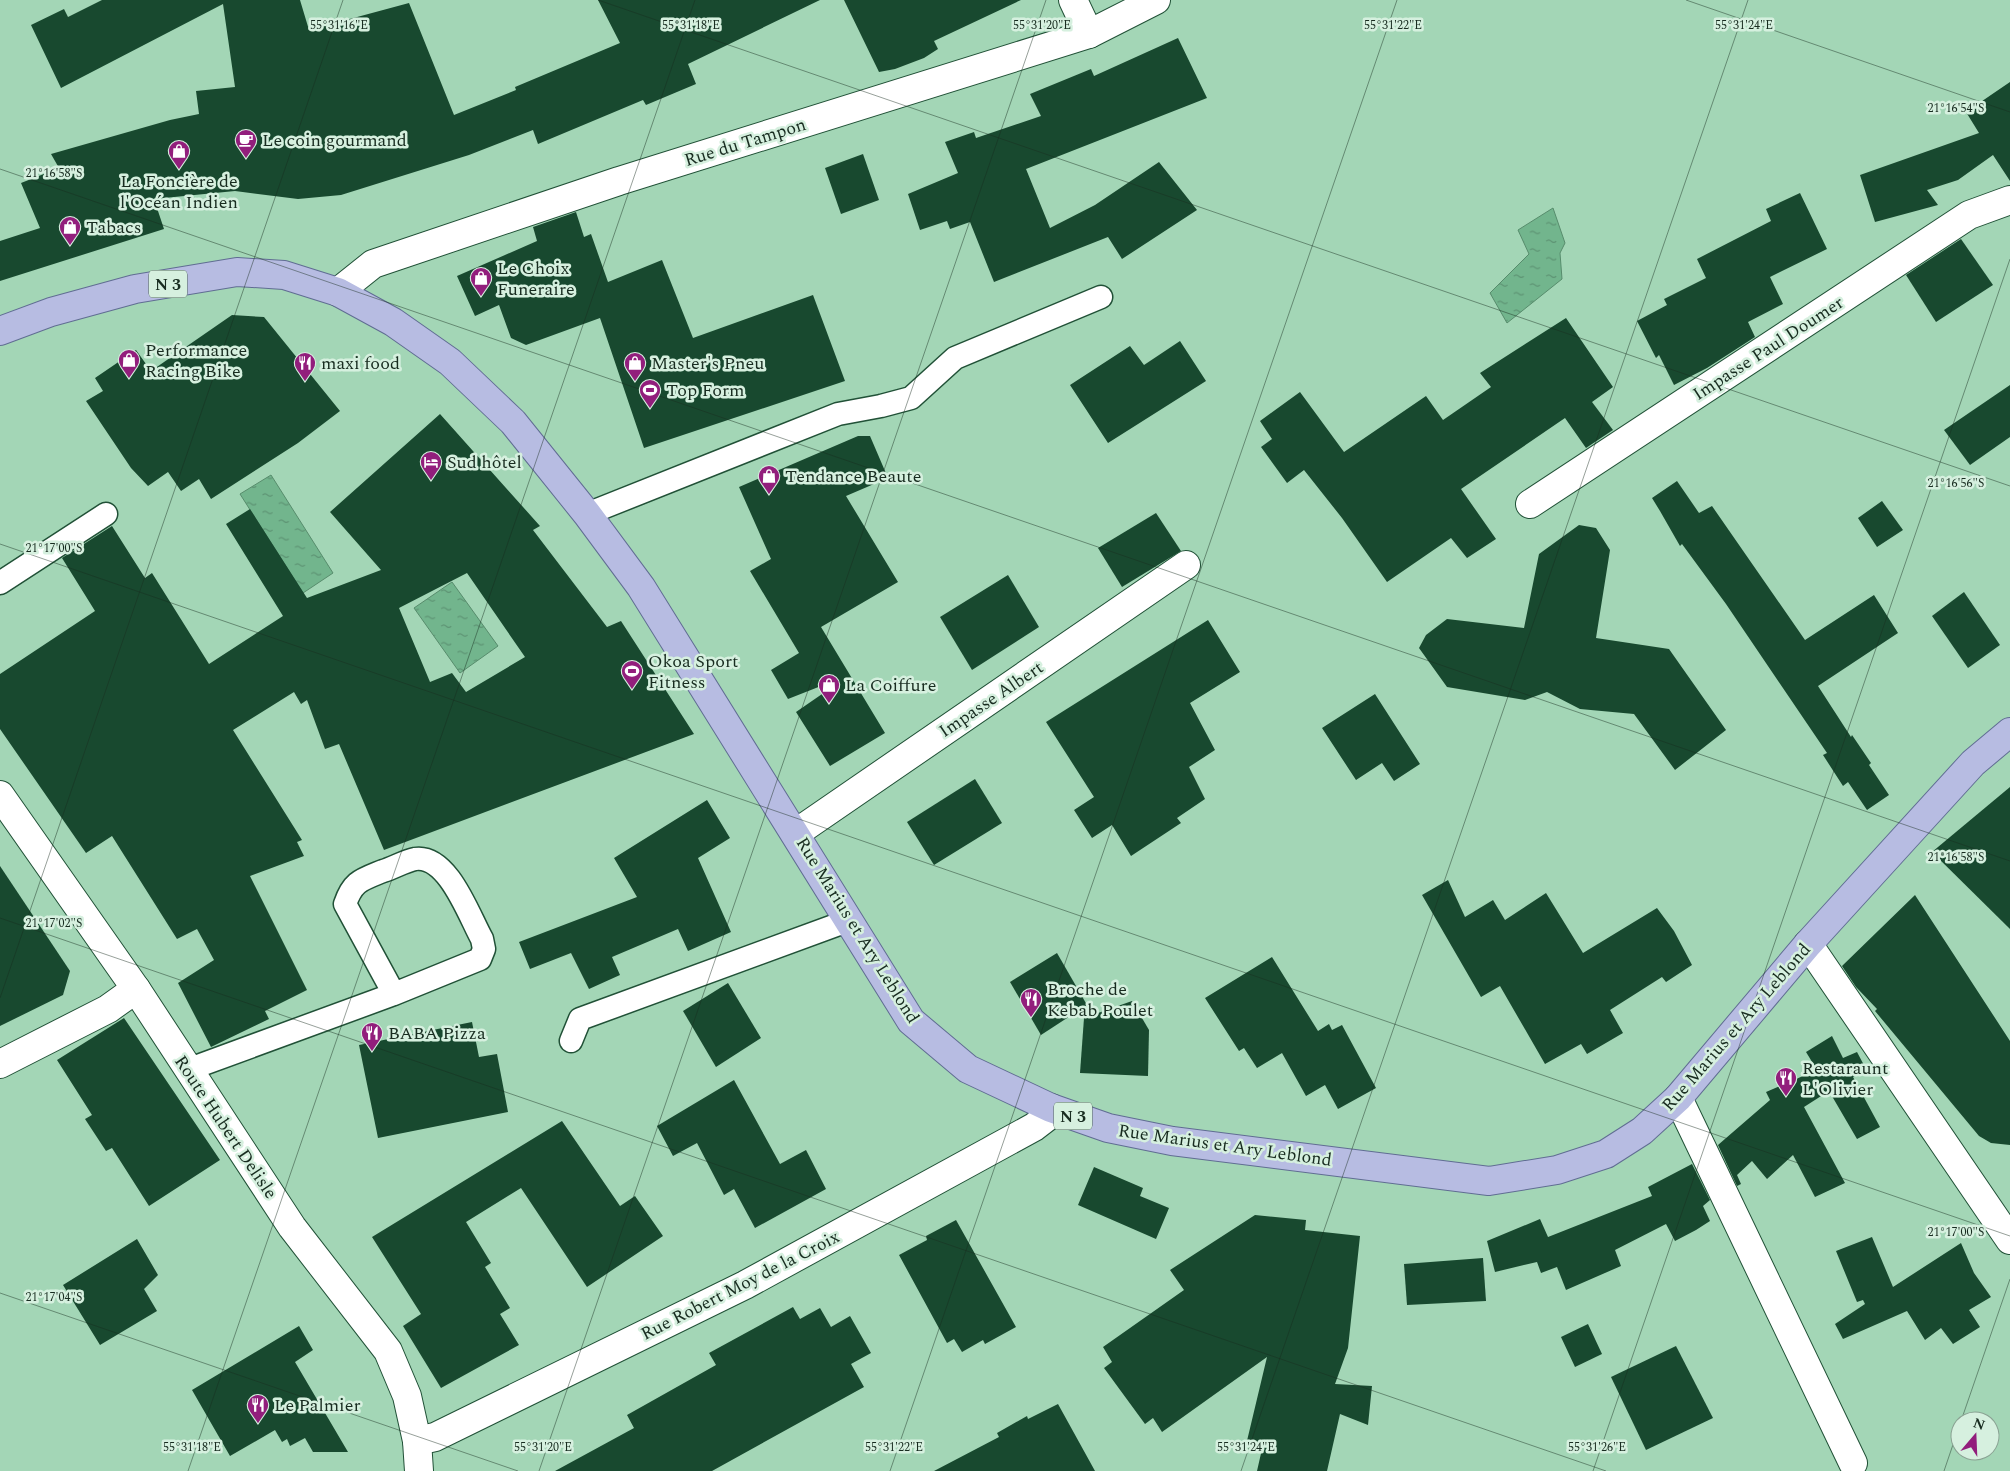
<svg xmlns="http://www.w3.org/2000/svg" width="2010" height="1471" font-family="Spectral,serif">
<defs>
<pattern id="water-ripples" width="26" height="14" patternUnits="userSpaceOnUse" patternTransform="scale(1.25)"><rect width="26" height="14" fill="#72b58d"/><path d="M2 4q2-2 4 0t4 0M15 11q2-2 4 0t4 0" fill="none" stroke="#5d9373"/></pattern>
</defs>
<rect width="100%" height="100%" fill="#a3d6b6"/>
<g fill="url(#water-ripples)" stroke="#578c6c">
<polygon points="1553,208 1565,243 1560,253 1562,279 1507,323 1490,293 1529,254 1518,230"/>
<polygon points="271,475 333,573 303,593 240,494"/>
<polygon points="452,582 498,646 460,673 414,608"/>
</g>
<g fill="#18492f" fill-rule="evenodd">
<polygon points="102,0 300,0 309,30 409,3 454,115 516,90 515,87 620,43 598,0 820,0 688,64 696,84 646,105 643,100 538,144 533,130 469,155 341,195 298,199 235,191 154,199 164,229 0,281 0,241 40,228 21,183 59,168 51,154 170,120 199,114 196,91 235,87 223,4 61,88 31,25 64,9 68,17"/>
<polygon points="844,0 1021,0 934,41 938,49 924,58 895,69 879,72"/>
<polygon points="1178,38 1207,98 1026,169 1050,228 1095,205 1159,162 1197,210 1122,259 1108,237 994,282 970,222 950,229 947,221 920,230 908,194 958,173 945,142 974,132 976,138 1041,116 1030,94 1091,69 1094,76"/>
<polygon points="2010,82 2010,181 1993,155 1958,180 1927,190 1938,205 1875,222 1860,175 1979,133 1966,112"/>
<polygon points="863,154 879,200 841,214 825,168"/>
<polygon points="1800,193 1827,249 1770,277 1783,304 1748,322 1755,337 1707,368 1674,385 1659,355 1656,358 1637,321 1667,305 1664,299 1706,278 1697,259 1771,221 1766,209"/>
<polygon points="576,212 584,237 591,234 608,282 662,260 693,338 813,295 845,381 644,448 600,318 526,345 511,338 499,305 475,316 457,276 537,241 533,227"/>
<polygon points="1961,239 1993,285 1936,322 1906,275"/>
<polygon points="232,315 264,317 340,411 298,443 211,499 199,479 181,491 168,472 148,486 131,468 86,401 103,391 95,378 136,350 151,371"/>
<polygon points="1566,318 1613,387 1592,402 1613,430 1586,448 1565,418 1461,489 1496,539 1467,558 1451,538 1387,582 1342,518 1304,470 1287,483 1261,447 1272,439 1260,421 1300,392 1344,452 1426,396 1443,420 1491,387 1480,373"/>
<polygon points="1180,341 1206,381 1108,443 1070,385 1130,346 1144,365"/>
<polygon points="2010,385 2010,437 1970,465 1944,430"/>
<path d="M440,414L540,526L533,530L607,627L621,621L694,734L384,850L339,744L325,749L307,700L301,704L294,692L233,730L302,840L297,842L304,856L250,876L307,990L265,1011L269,1019L211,1047L178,983L214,960L197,929L177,939L112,836L86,853L0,729V674L95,611L62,558L112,526L145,578L152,573L209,664L283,616L226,524L250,509L307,598L381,570L330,512ZM467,573L525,657L466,692L452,673L430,682L399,608Z"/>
<polygon points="858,436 870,436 888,478 846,496 898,582 821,627 885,733 830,766 796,712 825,692 821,686 788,699 771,670 799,653 750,571 771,559 739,487"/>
<polygon points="1677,481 1699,513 1712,506 1805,640 1874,595 1898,633 1818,686 1851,737 1852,735 1871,763 1869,765 1889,795 1867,810 1848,782 1843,786 1823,755 1827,753 1726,604 1682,544 1680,546 1660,511 1652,498"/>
<polygon points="1882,501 1903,530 1877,547 1858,518"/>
<polygon points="1156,513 1181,551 1122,587 1098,548"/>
<polygon points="1579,525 1596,528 1610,550 1596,638 1669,649 1726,730 1675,770 1634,714 1580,709 1547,692 1525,700 1447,687 1419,648 1426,635 1447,619 1524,628 1539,554"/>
<polygon points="1008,575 1039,627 972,670 940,617"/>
<polygon points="1964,592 2000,645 1968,668 1932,616"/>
<polygon points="1208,620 1240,672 1190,703 1215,750 1189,767 1205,799 1177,818 1181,823 1131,856 1112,825 1092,838 1074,810 1094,797 1046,722"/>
<polygon points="1375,694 1420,764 1394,781 1382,763 1356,780 1322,728"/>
<polygon points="975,779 1002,823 934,865 907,822"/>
<polygon points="2010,787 2010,929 1932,852"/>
<polygon points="707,800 730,838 698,858 731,932 688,951 678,929 612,957 620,975 589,989 571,953 530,969 519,942 637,897 614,858"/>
<polygon points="0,866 70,971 63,995 0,1026"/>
<polygon points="1448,880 1465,917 1493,900 1505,920 1546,893 1583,953 1657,908 1674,931 1692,965 1666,982 1662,977 1610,1010 1623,1033 1587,1054 1581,1044 1545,1064 1500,986 1481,997 1422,895"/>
<polygon points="1915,895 2010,1041 2010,1145 1991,1143 1979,1136 1875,1011 1877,1009 1856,987 1842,966"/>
<polygon points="1057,953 1087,1005 1041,1035 1010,982"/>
<polygon points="1272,957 1318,1031 1329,1024 1332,1030 1342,1025 1376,1088 1338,1109 1325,1085 1306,1096 1282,1053 1257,1068 1244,1048 1239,1051 1205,998"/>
<polygon points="728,983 761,1038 716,1067 683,1011"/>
<polygon points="1132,1001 1149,1030 1148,1076 1080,1073 1084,1018"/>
<polygon points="124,1018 220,1160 149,1206 112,1148 106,1151 85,1119 92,1115 57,1060"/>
<polygon points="472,1022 479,1057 497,1054 508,1112 378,1138 359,1045"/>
<polygon points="1832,1036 1843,1058 1857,1052 1866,1069 1853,1077 1880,1127 1857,1139 1829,1091 1804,1107 1845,1183 1815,1197 1793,1155 1767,1179 1752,1161 1737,1175 1741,1184 1737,1186 1718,1145 1770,1100 1766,1092 1817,1070 1806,1052"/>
<polygon points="734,1080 780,1164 806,1150 826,1189 755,1228 734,1189 724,1195 697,1143 673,1156 657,1126"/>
<polygon points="562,1121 620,1206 635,1196 663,1236 587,1287 521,1188 466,1222 491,1263 485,1267 510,1308 500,1314 519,1345 441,1388 403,1326 421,1314 372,1237"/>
<polygon points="1692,1164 1710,1200 1703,1206 1710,1221 1696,1230 1675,1241 1666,1224 1615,1250 1621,1266 1566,1290 1557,1267 1541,1273 1537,1262 1495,1272 1487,1241 1540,1219 1548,1237 1652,1196 1648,1187"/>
<polygon points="1094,1167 1143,1188 1140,1196 1169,1208 1156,1239 1078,1205"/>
<polygon points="1255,1215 1306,1220 1305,1230 1360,1236 1348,1348 1335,1384 1372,1386 1368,1425 1340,1414 1327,1471 1257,1471 1262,1449 1246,1445 1267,1357 1162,1432 1153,1418 1145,1424 1104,1368 1112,1362 1103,1347 1184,1290 1170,1270"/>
<polygon points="956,1220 1016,1327 985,1344 983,1340 962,1352 954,1339 947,1343 899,1255 927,1240 926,1236"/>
<polygon points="1872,1237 1893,1287 1961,1243 1974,1273 1991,1297 1969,1310 1980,1327 1953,1344 1941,1328 1925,1340 1907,1311 1843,1339 1835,1324 1865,1304 1863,1300 1857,1302 1836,1251"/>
<polygon points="137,1239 158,1275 144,1289 157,1311 100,1345 63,1285"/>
<polygon points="1483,1258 1486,1301 1407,1305 1404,1264"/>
<polygon points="793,1307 800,1319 820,1308 831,1327 850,1316 871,1353 851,1364 864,1387 712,1471 555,1471 634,1428 627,1415 716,1365 709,1353"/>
<polygon points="1588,1324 1602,1354 1575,1367 1561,1337"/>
<polygon points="299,1326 313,1350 295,1362 348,1452 313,1452 305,1438 290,1446 287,1439 282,1442 275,1430 230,1456 192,1390"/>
<polygon points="1676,1346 1713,1418 1646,1450 1611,1377"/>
<polygon points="1058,1404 1095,1471 934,1471 999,1437 997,1433 1027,1416 1028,1419"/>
</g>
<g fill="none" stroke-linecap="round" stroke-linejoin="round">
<g stroke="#215137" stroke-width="25">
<g id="lane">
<polyline points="587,514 838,414 881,406 911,398 955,358 1101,297"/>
<polyline points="0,583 106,514"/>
<polyline points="571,1041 580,1019 850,920"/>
<path d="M187,1070L394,994L345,904C353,881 361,880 383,871C393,868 405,861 415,859C448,854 469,916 482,939L484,949L480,959L394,994"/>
</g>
</g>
<g stroke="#215137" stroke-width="30">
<g id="street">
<polyline points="1073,0 1089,34"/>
<polyline points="338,292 373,264 619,181 1089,34 1156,0"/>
<polyline points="1530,504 1969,215 2010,200"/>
<polyline points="796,833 1186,565"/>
<polyline points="1808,944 2010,1240"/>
<polyline points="0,1064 108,1009 136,989"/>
<polyline points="1678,1098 1853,1463"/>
<polyline points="417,1441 435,1437 745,1285 1034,1127 1047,1117 1051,1108"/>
</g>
</g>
<g stroke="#215137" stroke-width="30">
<polyline id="secondary" points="0,795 136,989 292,1227 388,1351 407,1396 417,1441 419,1471"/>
</g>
<g stroke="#606d92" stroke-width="30">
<polyline id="primary" points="0,331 51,312 135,289 237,272 284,275 338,292 393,322 450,362 513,422 587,514 641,587 911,1021 968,1069 1051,1108 1108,1128 1172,1141 1489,1181 1557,1170 1606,1154 1642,1131 1678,1098 1808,944 1973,763 2010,732"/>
</g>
<use href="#lane" stroke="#fff" stroke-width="22"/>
<use href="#street" stroke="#fff" stroke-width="28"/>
<use href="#secondary" stroke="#fff" stroke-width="28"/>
<use href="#primary" stroke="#b7bce2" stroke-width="28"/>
</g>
<path fill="none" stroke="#182c20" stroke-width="1" stroke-opacity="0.45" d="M598,0L2010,486M1686,0L2010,112M0,169L2010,861M0,544L2010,1236M0,918L1606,1471M0,998L343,0M0,1293L518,1471M1961,1421L2010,1279M188,1471L695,0M539,1471L1046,0M890,1471L1397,0M1241,1471L1748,0M1593,1471L2010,259M1944,1471L1960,1424"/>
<defs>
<g id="cafe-pin" transform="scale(1.125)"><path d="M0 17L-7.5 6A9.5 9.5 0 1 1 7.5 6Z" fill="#921e7c" stroke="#d6f0df"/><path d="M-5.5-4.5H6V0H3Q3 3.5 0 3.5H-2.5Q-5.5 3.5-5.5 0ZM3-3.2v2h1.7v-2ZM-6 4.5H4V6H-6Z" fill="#fff"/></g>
<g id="shop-pin" transform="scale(1.125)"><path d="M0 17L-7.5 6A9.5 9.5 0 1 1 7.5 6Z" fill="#921e7c" stroke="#d6f0df"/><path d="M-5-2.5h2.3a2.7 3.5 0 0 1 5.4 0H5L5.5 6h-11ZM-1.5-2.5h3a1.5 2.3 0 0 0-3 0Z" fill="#fff"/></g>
<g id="restaurant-pin" transform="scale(1.125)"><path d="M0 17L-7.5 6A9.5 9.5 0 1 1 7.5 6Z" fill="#921e7c" stroke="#d6f0df"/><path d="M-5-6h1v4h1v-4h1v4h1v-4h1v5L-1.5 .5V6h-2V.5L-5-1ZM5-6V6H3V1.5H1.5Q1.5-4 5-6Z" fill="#fff"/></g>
<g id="stadium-pin" transform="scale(1.125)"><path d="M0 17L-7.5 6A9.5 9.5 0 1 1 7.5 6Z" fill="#921e7c" stroke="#d6f0df"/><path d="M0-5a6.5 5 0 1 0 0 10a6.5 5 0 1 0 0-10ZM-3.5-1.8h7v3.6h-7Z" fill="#fff"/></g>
<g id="hotel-pin" transform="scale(1.125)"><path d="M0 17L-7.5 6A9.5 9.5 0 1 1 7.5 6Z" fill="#921e7c" stroke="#d6f0df"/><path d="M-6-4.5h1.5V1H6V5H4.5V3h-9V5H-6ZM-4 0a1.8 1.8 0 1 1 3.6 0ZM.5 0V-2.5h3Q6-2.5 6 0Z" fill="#fff"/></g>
</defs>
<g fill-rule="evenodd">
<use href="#cafe-pin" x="246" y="140"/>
<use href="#shop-pin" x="179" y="151"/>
<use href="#shop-pin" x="70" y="227"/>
<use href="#shop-pin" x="481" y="278"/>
<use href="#shop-pin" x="129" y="360"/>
<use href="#restaurant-pin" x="305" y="363"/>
<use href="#shop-pin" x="635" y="363"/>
<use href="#stadium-pin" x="650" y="390"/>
<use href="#hotel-pin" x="431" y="462"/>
<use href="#shop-pin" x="769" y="476"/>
<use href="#stadium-pin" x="632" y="671"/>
<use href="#shop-pin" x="829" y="685"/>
<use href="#restaurant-pin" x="1031" y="999"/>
<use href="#restaurant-pin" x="372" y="1033"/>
<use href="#restaurant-pin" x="1786" y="1078"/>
<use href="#restaurant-pin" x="258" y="1405"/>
</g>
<g text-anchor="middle" stroke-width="5" stroke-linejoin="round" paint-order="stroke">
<g fill="#d6f0df" stroke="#516759" stroke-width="1">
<rect x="149" y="270.5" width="38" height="27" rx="4"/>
<rect x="1054" y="1102.5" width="38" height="27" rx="4"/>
</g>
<g font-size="16" font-weight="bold" fill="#182c20">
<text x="168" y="290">N 3</text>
<text x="1073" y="1122">N 3</text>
</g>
<g font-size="18" fill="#182c20" stroke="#d6f0df" text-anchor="start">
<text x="262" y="146">Le coin gourmand</text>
<text x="179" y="187" text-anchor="middle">La Foncière de<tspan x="179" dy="21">l'Océan Indien</tspan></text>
<text x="86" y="233">Tabacs</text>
<text x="497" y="274">Le Choix<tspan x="497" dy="21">Funeraire</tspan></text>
<text x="145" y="356">Performance<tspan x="145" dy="21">Racing Bike</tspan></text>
<text x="321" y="369">maxi food</text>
<text x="651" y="369">Master's Pneu</text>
<text x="666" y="396">Top Form</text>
<text x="447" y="468">Sud hôtel</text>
<text x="785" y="482">Tendance Beaute</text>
<text x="648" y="667">Okoa Sport<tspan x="648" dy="21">Fitness</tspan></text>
<text x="845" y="691">La Coiffure</text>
<text x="1047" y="995">Broche de<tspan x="1047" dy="21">Kebab Poulet</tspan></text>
<text x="388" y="1039">BABA Pizza</text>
<text x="1802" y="1074">Restaraunt<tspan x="1802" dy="21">L'Olivier</tspan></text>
<text x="274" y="1411">Le Palmier</text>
</g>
<g font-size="18" fill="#182c20" stroke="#d6f0df">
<text transform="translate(745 142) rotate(-17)" y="6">Rue du Tampon</text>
<text transform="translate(1768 348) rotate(-33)" y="6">Impasse Paul Doumer</text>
<text transform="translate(991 699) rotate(-34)" y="6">Impasse Albert</text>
<text transform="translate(858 930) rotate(58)" y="6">Rue Marius et Ary Leblond</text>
<text transform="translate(1736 1027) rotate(-49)" y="6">Rue Marius et Ary Leblond</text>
<text transform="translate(226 1127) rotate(56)" y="6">Route Hubert Delisle</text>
<text transform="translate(1225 1145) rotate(8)" y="6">Rue Marius et Ary Leblond</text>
<text transform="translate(740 1285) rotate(-27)" y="6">Rue Robert Moy de la Croix</text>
</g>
</g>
<g font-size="12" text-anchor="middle" fill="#182c20" stroke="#d6f0df" stroke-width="5" stroke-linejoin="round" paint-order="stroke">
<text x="339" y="29">55°31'16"E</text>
<text x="1393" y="29">55°31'22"E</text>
<text x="1744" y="29">55°31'24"E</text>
<text x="691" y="29">55°31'18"E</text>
<text x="1042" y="29">55°31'20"E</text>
<text x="1956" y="112">21°16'54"S</text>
<text x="54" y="177">21°16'58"S</text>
<text x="1956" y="487">21°16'56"S</text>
<text x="54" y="552">21°17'00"S</text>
<text x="1956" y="861">21°16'58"S</text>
<text x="54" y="927">21°17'02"S</text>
<text x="1956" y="1236">21°17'00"S</text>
<text x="54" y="1301">21°17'04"S</text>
<text x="192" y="1451">55°31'18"E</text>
<text x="543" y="1451">55°31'20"E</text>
<text x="894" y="1451">55°31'22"E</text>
<text x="1246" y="1451">55°31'24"E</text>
<text x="1597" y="1451">55°31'26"E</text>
</g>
<g transform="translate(1975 1436) rotate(19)"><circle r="24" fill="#d6f0df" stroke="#8aa293"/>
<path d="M0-4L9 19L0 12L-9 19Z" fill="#921e7c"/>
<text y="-8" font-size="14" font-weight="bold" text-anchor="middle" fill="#182c20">N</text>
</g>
</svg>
